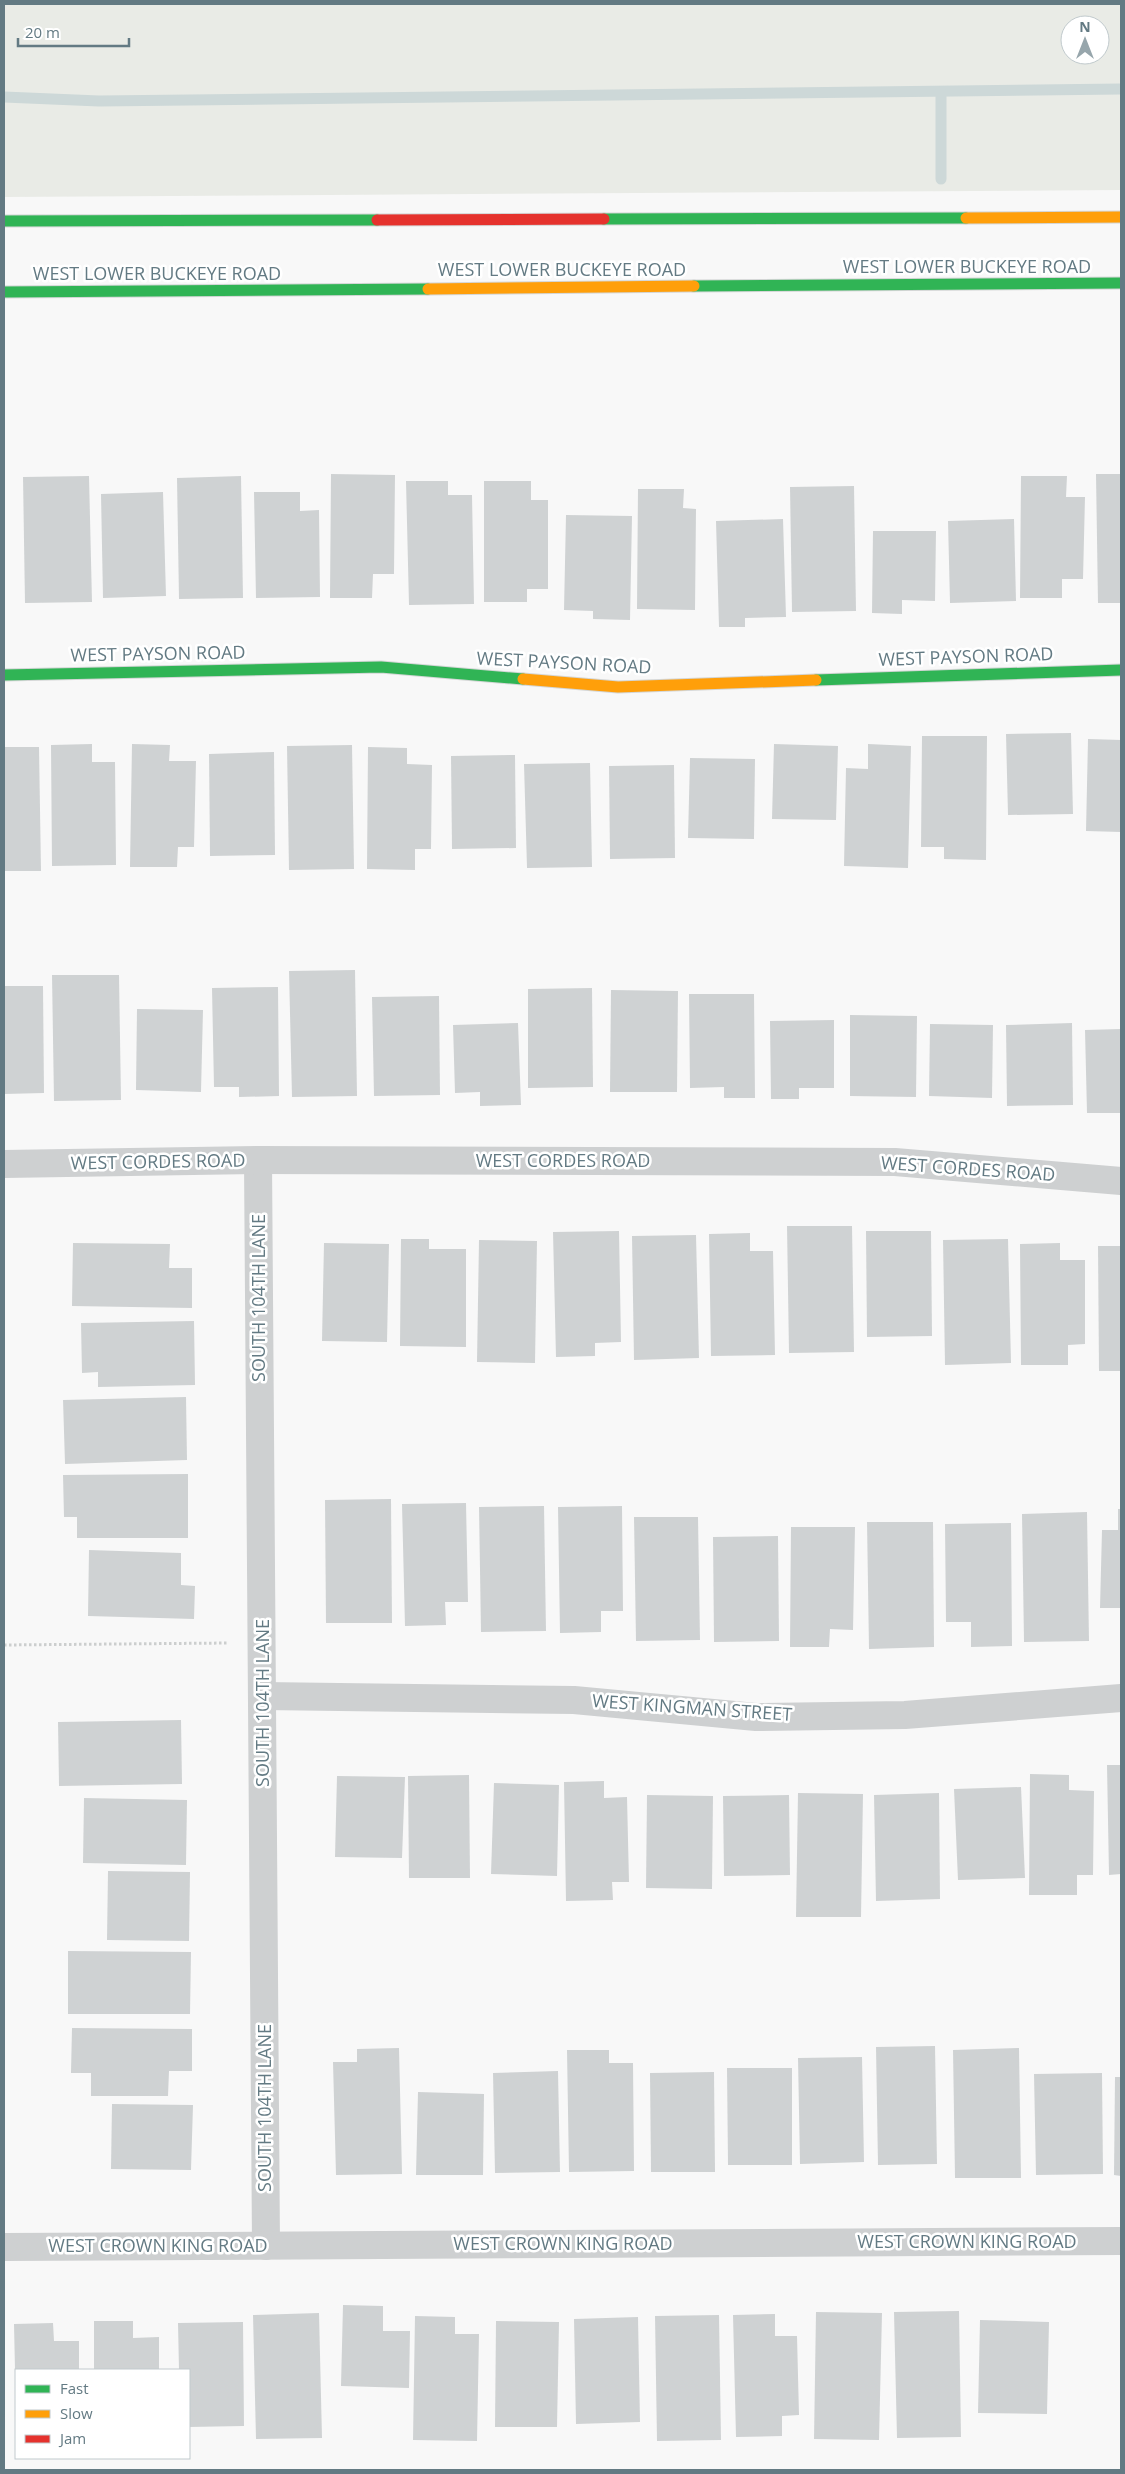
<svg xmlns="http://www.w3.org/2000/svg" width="1125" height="2474" font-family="'Open Sans',sans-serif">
<rect width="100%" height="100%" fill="#f8f8f8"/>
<path fill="#e9ebe6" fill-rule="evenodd" d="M4,4H1121V190L4,197ZM1070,25H1100V55H1070Z"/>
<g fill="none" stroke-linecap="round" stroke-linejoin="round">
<g stroke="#cdd8d8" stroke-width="11">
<polyline points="4,97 99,101 1121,89"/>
<polyline points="941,179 941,92"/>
</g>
</g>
<g fill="#cfd2d3">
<polygon points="331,474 395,475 394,574 373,574 372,598 330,598"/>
<polygon points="1096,474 1121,474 1121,603 1098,603"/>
<polygon points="89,476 92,602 25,603 23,477"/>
<polygon points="241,476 243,598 179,599 177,478"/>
<polygon points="1021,476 1067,476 1066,497 1085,497 1083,579 1062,579 1062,598 1020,598"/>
<polygon points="406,481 448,481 448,495 472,495 474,604 409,605"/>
<polygon points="484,481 531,481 531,500 548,500 548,589 527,589 527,602 484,602"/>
<polygon points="854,486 856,611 792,612 790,487"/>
<polygon points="638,489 684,489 683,508 696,509 695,610 637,609"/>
<polygon points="163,492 166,596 103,598 101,494"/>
<polygon points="254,492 300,492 300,511 319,510 320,597 256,598"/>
<polygon points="566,515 632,516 630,620 593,619 593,611 564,610"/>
<polygon points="783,519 786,617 745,618 745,627 719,627 716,521"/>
<polygon points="1014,519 1016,601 950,603 948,521"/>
<polygon points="873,531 936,531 935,601 902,600 902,614 872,613"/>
<polygon points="1071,733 1073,814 1008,815 1006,734"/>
<polygon points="922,736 987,736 986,860 944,859 944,847 921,847"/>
<polygon points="1088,739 1121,740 1121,832 1086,831"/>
<polygon points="92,744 92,762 115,762 116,865 52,866 51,745"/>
<polygon points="132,744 170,745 169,761 196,761 194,847 178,847 177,867 130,867"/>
<polygon points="774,744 838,746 836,820 772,819"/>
<polygon points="868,744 911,746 908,868 844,866 846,768 868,769"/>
<polygon points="352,745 354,869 289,870 287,746"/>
<polygon points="4,747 39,747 41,871 4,871"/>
<polygon points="368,747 407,748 407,764 432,765 431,849 415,849 415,870 367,869"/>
<polygon points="274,752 275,855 210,856 209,754"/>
<polygon points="515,755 516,848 452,849 451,756"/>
<polygon points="690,758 755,759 754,839 688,838"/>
<polygon points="590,763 592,867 527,868 524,764"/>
<polygon points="674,765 675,858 610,859 609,766"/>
<polygon points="355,970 357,1096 292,1097 289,971"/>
<polygon points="52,975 119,975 121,1100 54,1101"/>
<polygon points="4,986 43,986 44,1093 4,1094"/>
<polygon points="278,987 279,1096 239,1097 239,1087 214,1087 212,988"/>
<polygon points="592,988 593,1087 528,1088 528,989"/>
<polygon points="611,990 678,991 677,1092 610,1092"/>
<polygon points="689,994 754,994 755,1098 724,1098 724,1087 690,1088"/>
<polygon points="439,996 440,1095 374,1096 372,997"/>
<polygon points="137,1009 203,1010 201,1092 136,1090"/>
<polygon points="850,1015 917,1016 916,1097 850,1096"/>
<polygon points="834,1020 834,1088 799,1088 799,1099 771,1099 770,1021"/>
<polygon points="518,1023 521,1105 480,1106 480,1092 455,1093 453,1025"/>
<polygon points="1072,1023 1073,1105 1007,1106 1006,1025"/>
<polygon points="930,1024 993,1025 992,1098 929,1096"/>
<polygon points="1121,1029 1121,1113 1087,1113 1085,1030"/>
<polygon points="787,1226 852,1226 854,1352 789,1353"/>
<polygon points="619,1231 621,1342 595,1343 595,1356 556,1357 553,1232"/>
<polygon points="866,1231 931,1231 932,1336 867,1337"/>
<polygon points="750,1233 750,1251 773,1251 775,1355 711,1356 709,1234"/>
<polygon points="696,1235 699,1358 634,1360 632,1236"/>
<polygon points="401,1239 429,1239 429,1249 466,1249 466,1347 400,1346"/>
<polygon points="1008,1239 1011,1363 945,1365 943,1240"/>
<polygon points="479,1240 537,1241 535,1363 477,1362"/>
<polygon points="73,1243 170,1244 169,1268 192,1268 192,1308 72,1306"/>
<polygon points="324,1243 389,1244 387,1342 322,1341"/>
<polygon points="1060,1243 1060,1260 1085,1260 1085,1344 1068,1345 1068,1365 1021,1365 1020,1244"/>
<polygon points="1098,1246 1121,1246 1121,1371 1099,1371"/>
<polygon points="194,1321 195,1385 98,1387 98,1372 82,1373 81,1323"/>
<polygon points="186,1397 187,1460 65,1464 63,1400"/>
<polygon points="188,1474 188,1538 77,1538 77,1517 64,1517 63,1475"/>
<polygon points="391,1499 392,1623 326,1623 325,1500"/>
<polygon points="466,1503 468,1602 445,1602 446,1625 405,1626 402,1504"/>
<polygon points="544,1506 546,1631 481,1632 479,1507"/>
<polygon points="622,1506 623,1611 601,1611 601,1632 560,1633 558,1507"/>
<polygon points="1118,1509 1121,1509 1121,1608 1100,1608 1102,1530 1118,1530"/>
<polygon points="1087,1512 1089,1641 1024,1642 1022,1514"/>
<polygon points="634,1517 698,1517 700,1640 636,1641"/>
<polygon points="867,1522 933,1522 934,1647 869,1649"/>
<polygon points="1011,1523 1012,1646 971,1647 971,1622 946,1622 945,1524"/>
<polygon points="791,1527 855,1527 853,1630 830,1629 829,1647 790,1647"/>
<polygon points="778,1536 779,1641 714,1642 713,1537"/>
<polygon points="89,1550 181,1553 181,1585 195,1586 194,1619 88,1616"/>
<polygon points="181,1720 182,1784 59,1786 58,1722"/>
<polygon points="1107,1765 1121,1765 1121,1874 1109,1875"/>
<polygon points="1030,1774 1069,1775 1069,1790 1094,1791 1093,1875 1077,1875 1077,1895 1029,1895"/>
<polygon points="469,1775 470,1878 409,1878 408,1776"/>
<polygon points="337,1776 405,1777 402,1858 335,1857"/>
<polygon points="604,1781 604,1798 627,1797 629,1882 612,1882 613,1900 566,1901 564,1782"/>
<polygon points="494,1783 559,1785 557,1876 491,1874"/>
<polygon points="1021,1787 1025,1878 958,1880 954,1789"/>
<polygon points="798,1793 863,1794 861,1917 796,1917"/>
<polygon points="939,1793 940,1899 876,1901 874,1795"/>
<polygon points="647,1795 713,1796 712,1889 646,1888"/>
<polygon points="789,1795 790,1875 724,1876 723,1796"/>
<polygon points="84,1798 187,1800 186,1865 83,1863"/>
<polygon points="108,1871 190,1872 189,1941 107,1940"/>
<polygon points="68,1951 191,1952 190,2014 68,2014"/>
<polygon points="72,2028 192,2029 192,2071 169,2071 168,2096 91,2096 91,2073 71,2073"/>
<polygon points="935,2046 937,2164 878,2165 876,2047"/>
<polygon points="399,2048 402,2174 336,2175 333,2062 357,2062 357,2049"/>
<polygon points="1019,2048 1021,2178 955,2178 953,2050"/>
<polygon points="567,2050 609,2050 609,2063 633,2063 634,2171 569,2172"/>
<polygon points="862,2057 864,2162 800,2164 798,2058"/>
<polygon points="727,2068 792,2068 792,2165 728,2165"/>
<polygon points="558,2071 560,2172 495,2173 493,2073"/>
<polygon points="714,2072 715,2172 651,2172 650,2073"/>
<polygon points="1102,2073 1103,2174 1036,2175 1034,2074"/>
<polygon points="1115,2077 1121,2077 1121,2176 1114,2175"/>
<polygon points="418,2092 484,2094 483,2175 416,2175"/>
<polygon points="112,2104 193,2105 191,2170 111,2169"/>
<polygon points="343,2305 383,2306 383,2331 410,2331 409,2388 341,2386"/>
<polygon points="959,2311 961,2437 897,2438 894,2312"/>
<polygon points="816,2312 882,2313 879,2440 814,2439"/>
<polygon points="319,2313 322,2438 256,2439 253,2315"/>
<polygon points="775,2314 775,2336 797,2336 799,2415 782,2416 782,2436 736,2437 733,2315"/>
<polygon points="719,2315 721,2440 657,2441 655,2316"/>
<polygon points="415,2316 455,2317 455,2334 479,2334 477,2441 413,2440"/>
<polygon points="638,2317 640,2422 576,2424 574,2319"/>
<polygon points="980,2320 1049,2322 1047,2414 978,2413"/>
<polygon points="94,2321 133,2321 133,2338 159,2337 159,2370 94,2370"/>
<polygon points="496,2321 559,2322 557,2427 495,2427"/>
<polygon points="243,2322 244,2426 189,2427 189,2370 179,2370 178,2323"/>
<polygon points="53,2323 54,2341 79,2341 79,2370 15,2370 14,2324"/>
</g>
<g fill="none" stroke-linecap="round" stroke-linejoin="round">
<g stroke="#d4d6d6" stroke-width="13">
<g id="fast">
<polyline points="604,219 966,218"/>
<polyline points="4,221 377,220"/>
<polyline points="694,286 1121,283"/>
<polyline points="4,292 428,289"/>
<polyline points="4,675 381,667 523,679"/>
<polyline points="816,680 1121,670"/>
</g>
</g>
<g stroke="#d4d6d6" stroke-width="13">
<g id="slow">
<polyline points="966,218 1121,217"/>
<polyline points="428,289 694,286"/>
<polyline points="523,679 618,687 816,680"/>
</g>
</g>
<g stroke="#d4d6d6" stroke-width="13">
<polyline id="jam" points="377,220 604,219"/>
</g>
<polyline stroke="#cccece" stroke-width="3" stroke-dasharray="2.5 2.5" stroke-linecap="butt" points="4,1645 228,1643"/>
<g stroke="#ced0d1" stroke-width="28">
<polyline points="258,1160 266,2246"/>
<polyline points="4,1164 258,1160 895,1162 1121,1181"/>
<polyline points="263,1696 574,1700 756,1717 905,1715 1121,1698"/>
<polyline points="4,2247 1121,2241"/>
</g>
<use href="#fast" stroke="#30b455" stroke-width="11"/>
<use href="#slow" stroke="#ff9f0a" stroke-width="11"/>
<use href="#jam" stroke="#e5322d" stroke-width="11"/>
</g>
<g text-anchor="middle" stroke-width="5" stroke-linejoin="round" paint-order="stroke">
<g font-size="18" fill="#637a83" stroke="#fff">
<text x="967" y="273">WEST LOWER BUCKEYE ROAD</text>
<text x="562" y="276">WEST LOWER BUCKEYE ROAD</text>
<text x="157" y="280">WEST LOWER BUCKEYE ROAD</text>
<text transform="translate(158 654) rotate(-1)" y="6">WEST PAYSON ROAD</text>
<text transform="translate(966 657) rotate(-2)" y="6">WEST PAYSON ROAD</text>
<text transform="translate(564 663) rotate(3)" y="6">WEST PAYSON ROAD</text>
<text x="563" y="1167">WEST CORDES ROAD</text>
<text transform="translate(158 1162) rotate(-1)" y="6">WEST CORDES ROAD</text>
<text transform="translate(968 1169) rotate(4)" y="6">WEST CORDES ROAD</text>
<text transform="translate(259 1298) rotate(-90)" y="6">SOUTH 104TH LANE</text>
<text transform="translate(263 1703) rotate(-90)" y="6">SOUTH 104TH LANE</text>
<text transform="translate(692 1708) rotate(4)" y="6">WEST KINGMAN STREET</text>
<text transform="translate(265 2108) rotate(-90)" y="6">SOUTH 104TH LANE</text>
<text x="967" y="2248">WEST CROWN KING ROAD</text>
<text x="563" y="2250">WEST CROWN KING ROAD</text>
<text x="158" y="2252">WEST CROWN KING ROAD</text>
</g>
</g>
<rect width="1125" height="2474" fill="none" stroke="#637a83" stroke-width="10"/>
<rect x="15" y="2369" width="175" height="90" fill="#ffffff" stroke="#c1cacd"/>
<rect x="25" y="2385" width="25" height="8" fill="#30b455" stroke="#c1cacd"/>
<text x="60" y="2394" font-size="15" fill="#637a83">Fast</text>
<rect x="25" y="2410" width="25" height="8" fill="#ff9f0a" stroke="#c1cacd"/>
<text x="60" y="2419" font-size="15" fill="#637a83">Slow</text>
<rect x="25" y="2435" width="25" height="8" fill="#e5322d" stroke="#c1cacd"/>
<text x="60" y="2444" font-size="15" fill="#637a83">Jam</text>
<g transform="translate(1085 40)"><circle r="24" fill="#ffffff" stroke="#c1cacd"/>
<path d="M0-4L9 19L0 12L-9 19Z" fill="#97a6ac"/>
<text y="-8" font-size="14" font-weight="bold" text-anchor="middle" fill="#637a83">N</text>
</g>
<path d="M18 38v8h111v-8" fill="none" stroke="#637a83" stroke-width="2.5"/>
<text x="25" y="38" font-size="15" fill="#637a83" stroke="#ffffff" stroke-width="4" paint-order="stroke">20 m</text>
</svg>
